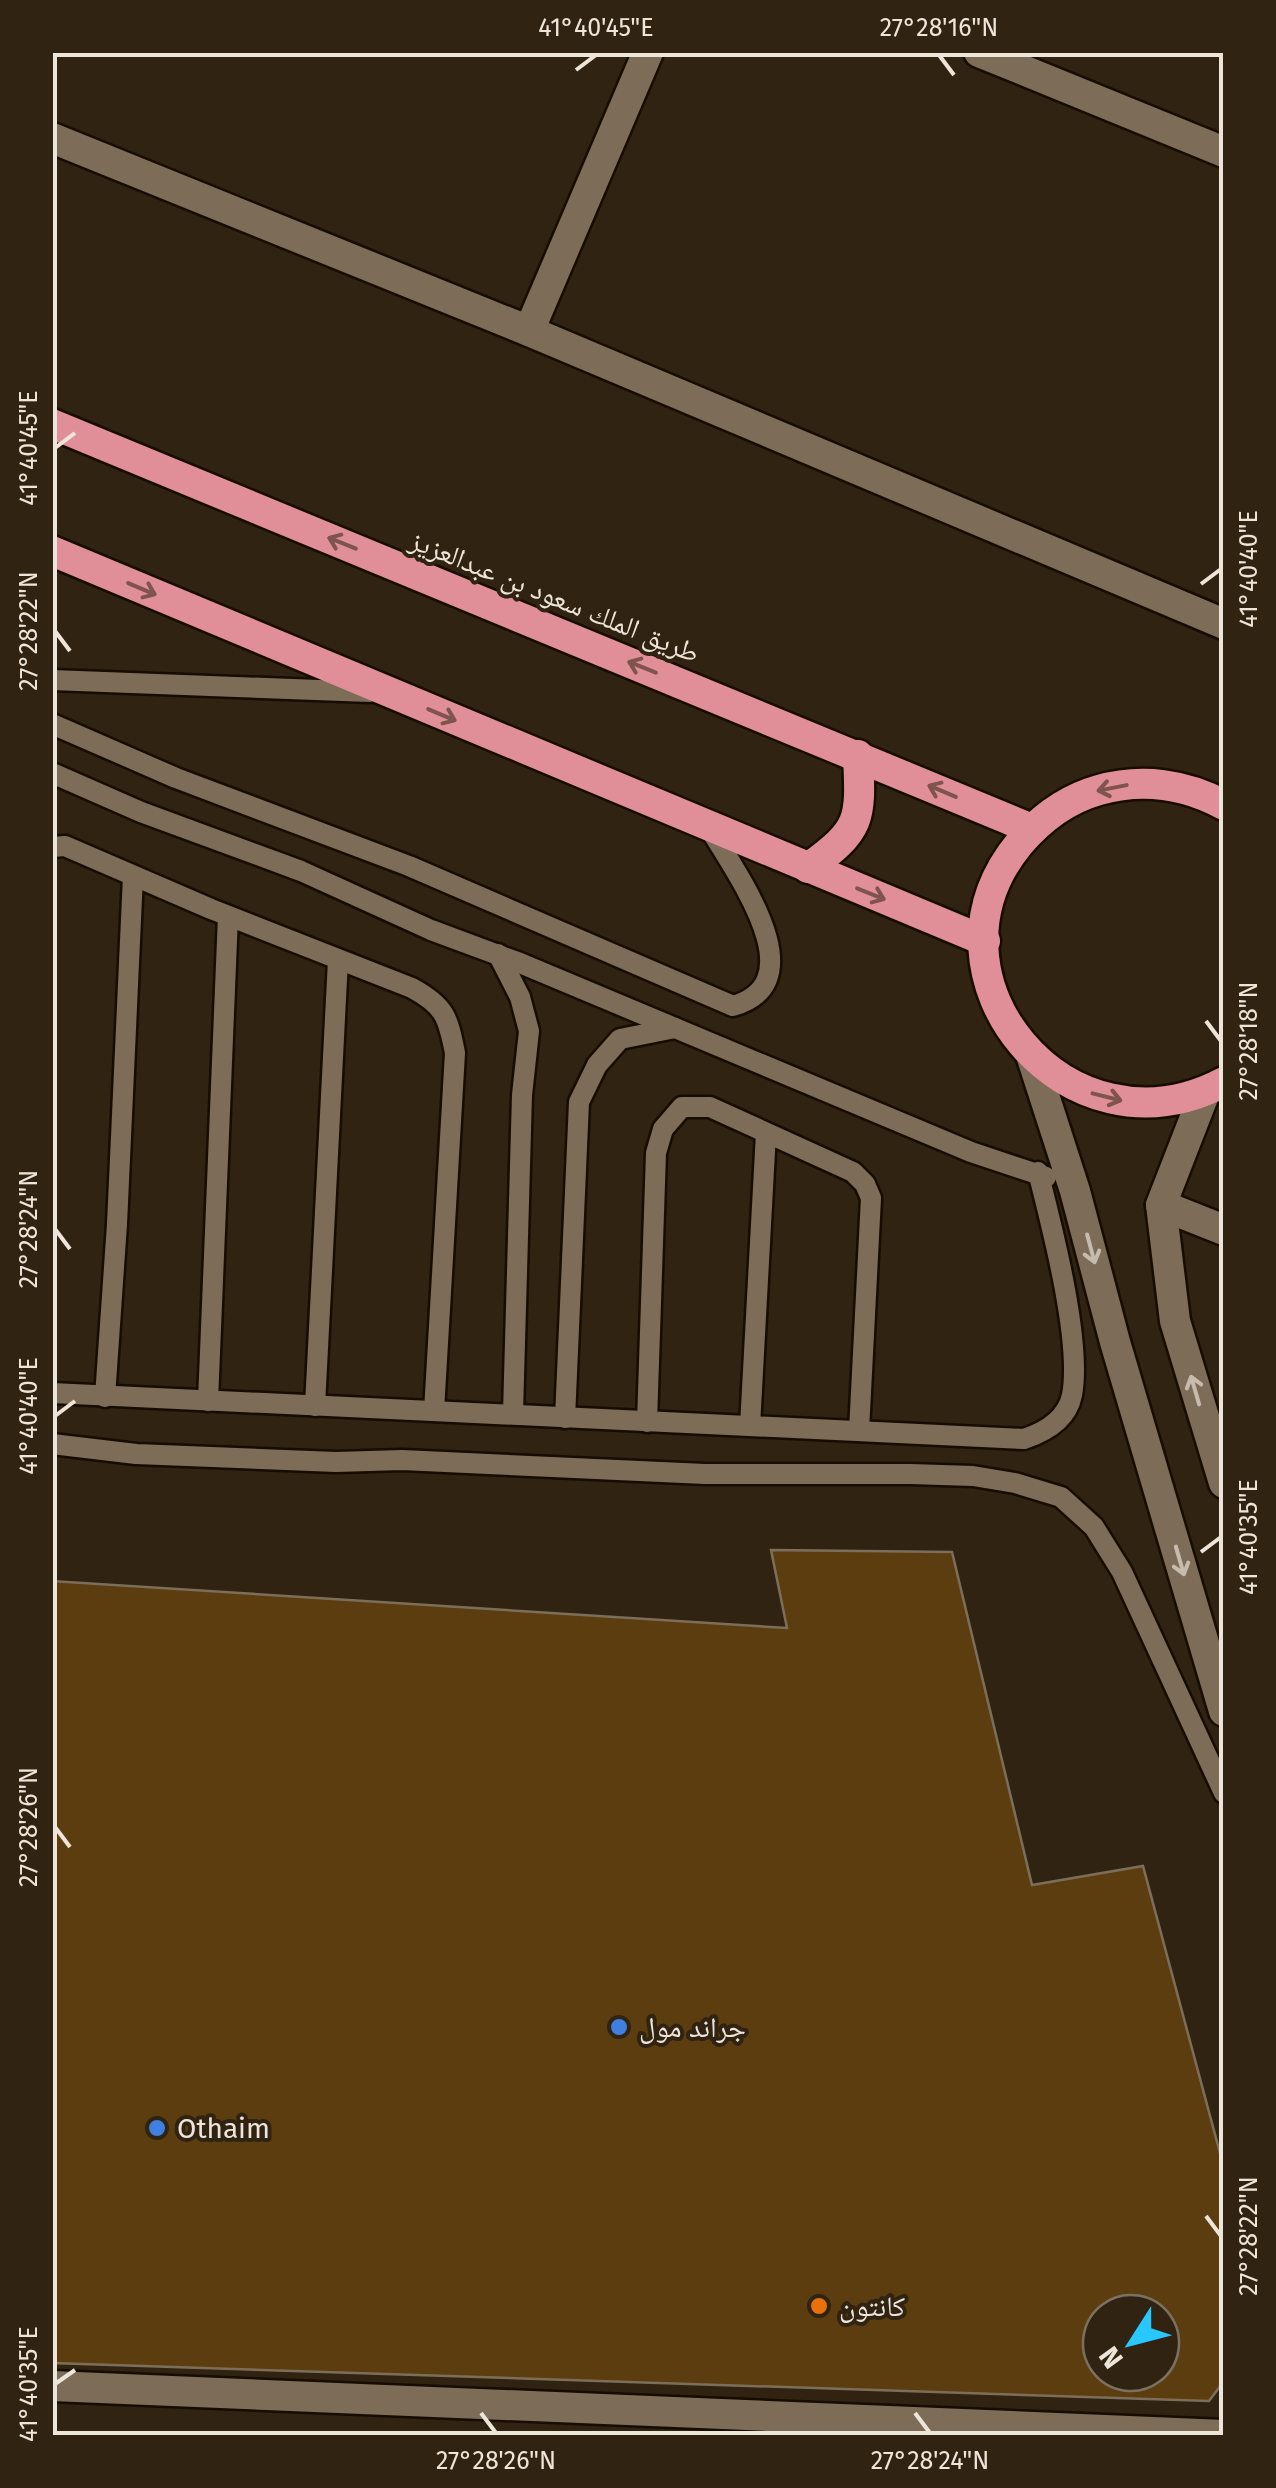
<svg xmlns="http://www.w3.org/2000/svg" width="1276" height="2488" font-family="'Fira Sans','Noto Naskh Arabic',sans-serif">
<rect width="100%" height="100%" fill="#302311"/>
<path fill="#5c3d0f" stroke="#7d6e5a" stroke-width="2.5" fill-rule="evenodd" d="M771,1550L952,1552L1032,1885L1143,1866L1224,2168V2381L1209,2401L52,2363V1581L787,1628ZM1101,2313H1161V2373H1101Z"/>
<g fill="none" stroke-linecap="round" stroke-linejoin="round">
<g stroke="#170c00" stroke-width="25">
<g id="lane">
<polyline points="52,680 370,692"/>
<path d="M52,724L176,778L409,866L733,1006C818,982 734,871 709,827"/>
<polyline points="52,773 141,812 301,871 431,930 520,963 971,1152 1046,1177"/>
<path d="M52,847L65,846L211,909L412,988C445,1006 448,1017 455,1053L434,1411"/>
<polyline points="498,954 520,997 529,1031 522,1095 513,1413"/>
<path d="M52,1393L1024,1439C1045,1432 1067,1420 1072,1395C1082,1342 1052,1227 1038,1172"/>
<polyline points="105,1397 117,1224 133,876"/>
<polyline points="208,1401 228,916"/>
<polyline points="315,1406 338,960"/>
<polyline points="565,1418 579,1102 597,1065 620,1039 675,1028"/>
<polyline points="647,1422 656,1153 663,1129 682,1107 710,1107 853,1172 865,1184 871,1198 859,1431"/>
<polyline points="750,1426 766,1133"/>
<polyline points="52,1444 136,1454 336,1462 402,1460 705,1474 910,1474 973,1476 1015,1483 1061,1497 1094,1527 1122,1572 1224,1793"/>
</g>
</g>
<g stroke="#170c00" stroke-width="35">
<g id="street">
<polyline points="979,52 1224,152"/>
<polyline points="52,138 529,331 1224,624"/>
<polyline points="529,331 648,52"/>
<polyline points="1031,1055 1075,1191 1115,1342 1224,1711"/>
<polyline points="1205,1092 1161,1205 1175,1321 1224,1483"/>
<polyline points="1161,1205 1224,1230"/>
<polyline points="52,2386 1224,2435"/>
</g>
</g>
<g stroke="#170c00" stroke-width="35">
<g id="highway">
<polyline points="52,424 1032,829"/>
<polyline points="52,551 985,941"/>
<path d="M1224,805C1185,784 1142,778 1099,790C1067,799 1041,818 1019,844C911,976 1067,1165 1224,1082"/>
<path d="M808,868C862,829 861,820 858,755"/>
</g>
</g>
<use href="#lane" stroke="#7c6c58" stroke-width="20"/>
<use href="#street" stroke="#7c6c58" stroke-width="30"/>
<use href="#highway" stroke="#e08f99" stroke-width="30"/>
</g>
<defs><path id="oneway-shaft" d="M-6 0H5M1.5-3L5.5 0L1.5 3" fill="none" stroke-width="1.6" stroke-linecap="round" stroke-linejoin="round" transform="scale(2.5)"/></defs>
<g stroke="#7f544e">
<use href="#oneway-shaft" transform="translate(342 543) rotate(-158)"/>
<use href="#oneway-shaft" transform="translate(142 589) rotate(23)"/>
<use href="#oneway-shaft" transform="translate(642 667) rotate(-158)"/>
<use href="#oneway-shaft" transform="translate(442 715) rotate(23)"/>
<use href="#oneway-shaft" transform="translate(1112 788) rotate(169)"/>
<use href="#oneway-shaft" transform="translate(942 791) rotate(-157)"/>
<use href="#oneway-shaft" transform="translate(871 894) rotate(22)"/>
<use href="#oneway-shaft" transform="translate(1107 1097) rotate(14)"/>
</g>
<g stroke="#c6bbac">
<use href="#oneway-shaft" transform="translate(1091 1249) rotate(75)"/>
<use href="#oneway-shaft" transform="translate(1195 1390) rotate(-106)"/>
<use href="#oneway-shaft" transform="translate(1180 1561) rotate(74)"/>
</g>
<path fill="none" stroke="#eee5da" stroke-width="4" d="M939,55L954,75M576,70L596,55M55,448L75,433M1201,584L1221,569M55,631L70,651M1206,1021L1221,1041M55,1229L70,1249M55,1416L75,1401M1201,1552L1221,1537M55,1827L70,1847M1206,2216L1221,2236M55,2384L75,2370M481,2413L496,2433M915,2413L930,2433"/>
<g fill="#3f7fe0" stroke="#302311" stroke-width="4">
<circle cx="619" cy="2027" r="10"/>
<circle cx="157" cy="2128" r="10"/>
</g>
<circle fill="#e8710a" stroke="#302311" stroke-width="4" cx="819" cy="2306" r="10"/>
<g text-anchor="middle" stroke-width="8" stroke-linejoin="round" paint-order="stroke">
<g font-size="28" fill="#eee5da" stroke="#302311">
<text transform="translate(555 596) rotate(22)" y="10">طريق الملك سعود بن عبدالعزيز</text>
</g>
<g font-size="28" fill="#eee5da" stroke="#302311" text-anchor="start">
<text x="639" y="2037">جراند مول</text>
<text x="177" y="2138">Othaim</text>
<text x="839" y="2316">كانتون</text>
</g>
</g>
<rect width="1276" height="2488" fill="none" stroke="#302311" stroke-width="110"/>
<g transform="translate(1131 2343) rotate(234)"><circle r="48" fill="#302311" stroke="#7c7161" stroke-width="2.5"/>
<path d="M0-8L18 38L0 25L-18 38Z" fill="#28c8ff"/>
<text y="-15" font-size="28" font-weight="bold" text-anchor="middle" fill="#eee5da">N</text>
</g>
<rect x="55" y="55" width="1166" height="2378" fill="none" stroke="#eee5da" stroke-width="4"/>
<g font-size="25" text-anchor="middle" fill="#eee5da">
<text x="596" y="36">41°40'45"E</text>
<text x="939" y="36">27°28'16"N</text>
<text transform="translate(28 448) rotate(-90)" y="9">41°40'45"E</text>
<text transform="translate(1248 569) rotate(-90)" y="9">41°40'40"E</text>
<text transform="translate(28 631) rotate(-90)" y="9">27°28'22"N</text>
<text transform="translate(1248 1041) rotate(-90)" y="9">27°28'18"N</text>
<text transform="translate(28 1229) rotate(-90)" y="9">27°28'24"N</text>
<text transform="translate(28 1416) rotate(-90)" y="9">41°40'40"E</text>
<text transform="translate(1248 1537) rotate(-90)" y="9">41°40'35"E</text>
<text transform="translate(28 1827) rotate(-90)" y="9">27°28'26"N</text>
<text transform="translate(1248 2236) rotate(-90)" y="9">27°28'22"N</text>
<text transform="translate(28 2384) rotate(-90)" y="9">41°40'35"E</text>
<text x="496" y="2469">27°28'26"N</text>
<text x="930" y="2469">27°28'24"N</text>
</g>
</svg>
